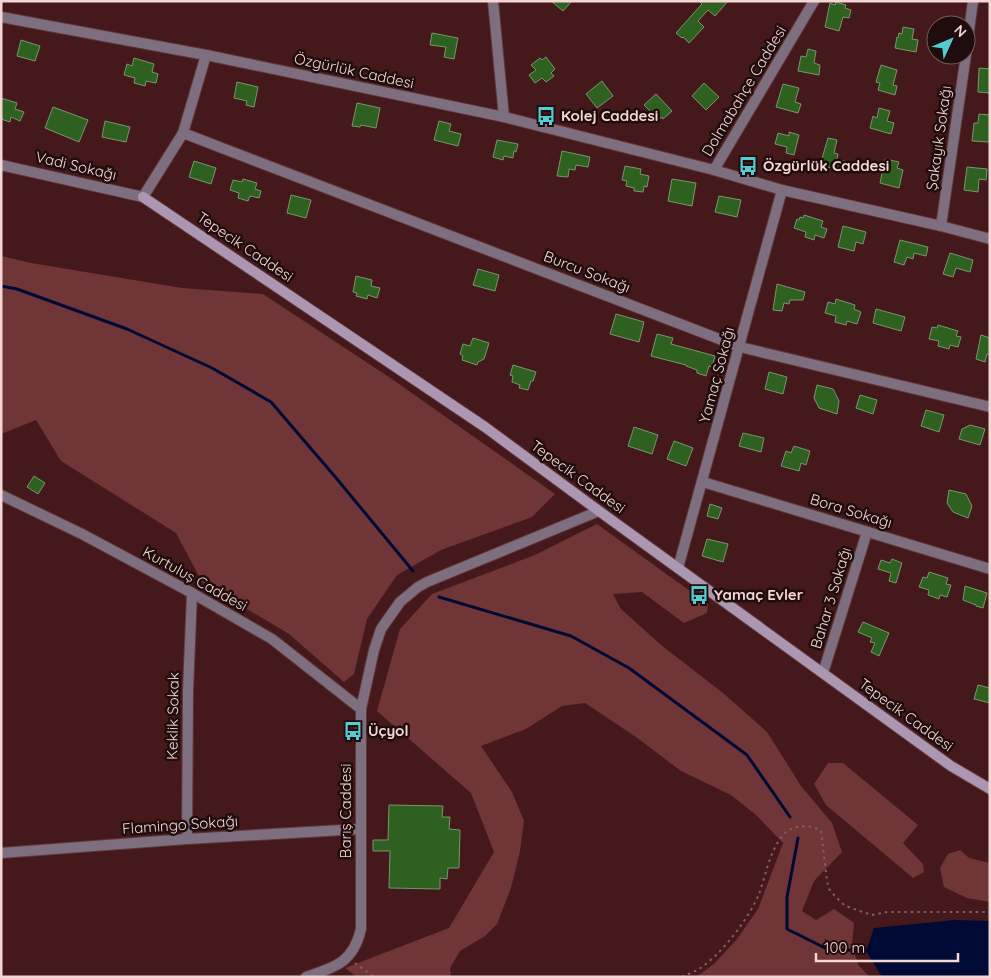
<svg xmlns="http://www.w3.org/2000/svg" width="991" height="978" font-family="Quicksand,sans-serif">
<rect width="100%" height="100%" fill="#45191c"/>
<g fill="#6f3537">
<polygon points="1,256 31,263 182,288 263,294 392,379 555,494 532,517 441,550 397,575 367,619 354,674 344,682 289,634 202,582 176,533 61,461 36,420 1,434"/>
<polygon points="597,524 708,604 707,613 684,623 642,592 613,594 621,609 661,645 723,693 767,732 801,786 832,823 842,852 814,881 802,911 816,920 834,909 854,923 852,946 859,966 870,977 696,977 714,964 737,939 758,909 783,843 756,815 731,795 681,771 636,737 585,703 562,706 526,729 481,746 512,792 524,821 520,851 511,888 497,924 485,936 460,951 450,968 451,977 357,977 345,968 449,928 494,852 471,793 377,711 400,629 432,594 535,555"/>
<polygon points="828,763 843,763 918,825 903,843 923,864 924,872 913,878 826,805 814,784"/>
<polygon points="960,850 969,858 990,863 990,902 967,898 944,887 940,868 948,854"/>
</g>
<polygon fill="#000a34" points="955,920 990,921 990,977 882,977 866,951 874,928"/>
<g fill="none" stroke-linecap="round" stroke-linejoin="round">
<g stroke="#000a34" stroke-width="3">
<polyline points="1,286 17,289 127,329 212,368 271,402 337,479 413,571"/>
<polyline points="439,597 571,636 629,668 747,755 790,817"/>
<polyline points="798,838 787,897 787,929 827,949 866,951"/>
</g>
</g>
<g fill="#2e6020" stroke="#76966f">
<polygon points="551,1 572,1 563,11"/>
<polygon points="699,1 728,1 715,16 708,10 698,21 704,27 689,43 683,37 682,38 676,33 702,4"/>
<polygon points="836,2 846,5 845,8 851,10 849,18 843,17 839,31 825,27 830,3 835,5"/>
<polygon points="903,27 914,29 912,39 918,40 916,52 895,48 897,37 898,38 899,33 902,34"/>
<polygon points="432,33 458,38 454,59 444,57 446,47 430,45"/>
<polygon points="21,40 40,46 35,61 17,56"/>
<polygon points="808,49 816,51 814,63 820,65 819,75 798,71 801,56 806,57"/>
<polygon points="546,57 555,69 551,73 554,76 546,82 542,78 535,83 529,75 536,70 531,65 540,58 542,60"/>
<polygon points="134,58 154,64 152,72 158,74 156,83 146,81 145,86 134,83 135,78 124,75 127,64 132,66"/>
<polygon points="881,65 897,70 893,85 897,86 895,95 878,90 880,83 876,82"/>
<polygon points="979,68 990,69 990,93 978,92"/>
<polygon points="602,81 613,96 597,108 586,94"/>
<polygon points="237,82 258,87 254,107 246,105 247,101 234,98"/>
<polygon points="704,83 719,97 706,110 692,96"/>
<polygon points="783,84 799,88 795,102 801,104 798,113 776,107"/>
<polygon points="656,94 672,111 663,119 662,117 655,123 649,117 652,113 644,105"/>
<polygon points="1,98 17,103 15,109 24,112 20,121 11,117 10,122 1,119"/>
<polygon points="357,103 380,108 376,128 361,125 360,127 352,126"/>
<polygon points="53,107 88,120 79,142 45,128"/>
<polygon points="879,108 890,111 887,121 894,123 891,134 870,128 873,116 877,118"/>
<polygon points="979,114 990,115 990,137 989,142 972,141 974,123 978,123"/>
<polygon points="105,121 130,127 126,142 102,137"/>
<polygon points="439,121 451,124 449,131 461,134 458,146 434,140"/>
<polygon points="789,132 799,135 794,155 786,153 787,147 775,144 778,133 789,136"/>
<polygon points="828,138 837,140 834,153 838,154 837,159 848,162 845,172 820,165"/>
<polygon points="497,140 518,144 516,152 514,151 513,158 504,156 503,160 493,157"/>
<polygon points="562,151 590,157 588,167 576,165 575,170 569,169 568,177 557,176"/>
<polygon points="885,159 899,162 897,168 903,170 899,188 880,183"/>
<polygon points="194,161 216,168 211,184 189,177"/>
<polygon points="625,166 641,169 640,174 649,176 647,187 644,186 643,192 634,191 634,188 626,186 627,181 622,180"/>
<polygon points="967,167 987,169 986,180 979,179 978,192 964,190"/>
<polygon points="243,179 257,183 255,189 261,191 259,198 250,196 248,201 238,198 239,193 230,190 233,180 242,182"/>
<polygon points="672,179 696,183 692,206 668,201"/>
<polygon points="291,195 311,200 306,218 287,213"/>
<polygon points="719,196 741,200 737,217 715,212"/>
<polygon points="804,215 823,221 821,227 827,229 824,238 815,235 814,240 805,237 806,232 794,228 797,219 799,220 800,217 803,218"/>
<polygon points="843,226 866,232 863,244 856,242 854,251 838,247"/>
<polygon points="900,240 928,247 926,256 914,253 913,259 907,257 904,265 894,262"/>
<polygon points="950,253 973,260 970,272 956,268 953,277 943,274"/>
<polygon points="478,269 499,275 495,291 473,285"/>
<polygon points="356,276 372,280 371,286 380,288 377,298 368,295 367,299 356,296 357,293 353,292"/>
<polygon points="777,284 805,292 803,300 790,300 789,304 784,303 782,311 773,310"/>
<polygon points="836,299 855,305 854,309 861,312 857,324 847,321 846,325 835,322 836,316 825,313 828,302 835,304"/>
<polygon points="876,309 905,317 901,331 873,323"/>
<polygon points="616,314 644,322 639,342 610,334"/>
<polygon points="938,325 958,331 956,336 961,337 958,347 950,345 949,349 938,346 939,341 929,339 932,327 937,328"/>
<polygon points="657,334 673,338 671,344 715,356 712,367 709,366 706,376 697,373 697,370 686,366 686,365 651,356"/>
<polygon points="981,335 990,338 990,355 987,354 985,362 976,359"/>
<polygon points="473,338 489,343 484,359 478,362 477,365 462,360 463,356 460,354 463,344 470,346"/>
<polygon points="513,365 536,372 533,381 531,381 528,390 519,388 520,385 512,382 513,376 510,375"/>
<polygon points="769,372 787,377 783,394 765,389"/>
<polygon points="817,385 833,389 839,401 837,414 819,408 814,398"/>
<polygon points="860,395 877,400 873,414 856,408"/>
<polygon points="926,410 944,415 939,432 921,426"/>
<polygon points="970,425 985,429 980,445 959,439 962,429"/>
<polygon points="634,427 658,435 652,454 628,446"/>
<polygon points="743,433 764,438 761,452 739,446"/>
<polygon points="674,441 693,448 686,466 667,459"/>
<polygon points="794,446 810,451 806,465 801,463 799,471 781,466 786,451 791,453"/>
<polygon points="34,476 45,483 38,494 27,487"/>
<polygon points="949,490 966,494 972,506 968,518 953,512 947,503"/>
<polygon points="710,504 722,508 718,519 707,516"/>
<polygon points="707,539 728,544 723,562 702,556"/>
<polygon points="892,559 902,563 896,583 889,581 891,573 878,569 881,560 890,563"/>
<polygon points="929,572 948,578 946,584 951,585 947,597 940,595 939,599 928,595 929,590 919,587 923,577 927,578"/>
<polygon points="965,586 987,593 983,608 976,606 976,605 963,600"/>
<polygon points="863,622 889,633 879,656 871,652 875,643 870,642 872,638 858,632"/>
<polygon points="978,685 990,688 990,703 974,699"/>
<polygon points="389,805 443,806 442,817 450,817 449,829 460,830 459,868 448,868 447,879 440,878 440,889 389,888 390,851 373,851 373,840 388,840"/>
</g>
<g fill="none" stroke-linecap="round" stroke-linejoin="round">
<g stroke="#61373a" stroke-width="12">
<g id="street">
<polyline points="493,1 504,117"/>
<polyline points="1,17 206,55 504,117 714,170 782,190 941,226 990,239"/>
<polyline points="966,53 973,1"/>
<polyline points="183,133 740,347 990,407"/>
<polyline points="1,165 143,197 183,133 206,55"/>
<polyline points="714,170 814,1"/>
<polyline points="941,226 966,55"/>
<polyline points="703,482 990,569"/>
<polyline points="1,495 82,534 192,593 272,639 361,709"/>
<polyline points="678,568 782,190"/>
<polyline points="823,673 867,532"/>
<polyline points="187,839 188,691 192,593"/>
<polyline points="1,853 187,839 360,829"/>
<path d="M306,977C335,967 353,963 361,929V709L374,650L381,629L400,602L418,587L427,582L599,511"/>
</g>
</g>
<g stroke="#61373a" stroke-width="12">
<polyline id="secondary" points="143,197 485,427 599,511 951,766 990,789"/>
</g>
<g stroke="#845d5f" stroke-width="2" stroke-dasharray="2.5 4" stroke-linecap="butt">
<polyline points="355,963 374,977"/>
<path d="M682,977C688,974 694,972 699,969C722,954 749,918 759,894C766,875 770,848 785,833C793,825 811,824 821,831L827,881L829,889L834,895L844,905L851,908L872,915L887,912H990"/>
</g>
<use href="#street" stroke="#7d6f80" stroke-width="10"/>
<use href="#secondary" stroke="#ac97b2" stroke-width="10"/>
</g>
<defs>
<g id="bus-bare" transform="scale(1.5)"><path d="M-5-6H5V4H4V6H2V4H-2V6H-4V4H-5ZM-3.5-4V0h7V-4ZM-3.5 1.2v1.5H-2V1.2ZM2 1.2v1.5H3.5V1.2Z" fill="#51ccd2" stroke="#1f0c0c" stroke-width="2.5" paint-order="stroke"/></g>
</defs>
<g fill-rule="evenodd">
<use href="#bus-bare" x="546" y="116"/>
<use href="#bus-bare" x="748" y="166"/>
<use href="#bus-bare" x="699" y="595"/>
<use href="#bus-bare" x="353" y="731"/>
</g>
<g text-anchor="middle" stroke-width="5" stroke-linejoin="round" paint-order="stroke">
<g font-size="15" fill="#f4d6d5" stroke="#1f0c0c">
<text transform="translate(354 71) rotate(12)" y="5">Özgürlük Caddesi</text>
<text transform="translate(744 91) rotate(-59)" y="5">Dolmabahçe Caddesi</text>
<text transform="translate(939 138) rotate(-82)" y="5">Şakayık Sokağı</text>
<text transform="translate(76 166) rotate(13)" y="5">Vadi Sokağı</text>
<text transform="translate(245 247) rotate(34)" y="5">Tepecik Caddesi</text>
<text transform="translate(587 272) rotate(21)" y="5">Burcu Sokağı</text>
<text transform="translate(717 375) rotate(-75)" y="5">Yamaç Sokağı</text>
<text transform="translate(578 477) rotate(36)" y="5">Tepecik Caddesi</text>
<text transform="translate(851 511) rotate(17)" y="5">Bora Sokağı</text>
<text transform="translate(195 579) rotate(29)" y="5">Kurtuluş Caddesi</text>
<text transform="translate(831 598) rotate(-73)" y="5">Bahar 3 Sokağı</text>
<text transform="translate(906 715) rotate(36)" y="5">Tepecik Caddesi</text>
<text transform="translate(173 716) rotate(-89)" y="5">Keklik Sokak</text>
<text transform="translate(346 811) rotate(-90)" y="5">Barış Caddesi</text>
<text transform="translate(180 825) rotate(-4)" y="5">Flamingo Sokağı</text>
</g>
<g font-size="15" font-weight="bold" fill="#f4d6d5" stroke="#1f0c0c" text-anchor="start">
<text x="561" y="121">Kolej Caddesi</text>
<text x="763" y="171">Özgürlük Caddesi</text>
<text x="714" y="600">Yamaç Evler</text>
<text x="368" y="736">Üçyol</text>
</g>
</g>
<rect width="991" height="978" fill="none" stroke="#f4d6d5" stroke-width="5"/>
<g transform="translate(951 40) rotate(46)"><circle r="24" fill="#1f0c0c" stroke="#745d5c"/>
<path d="M0-4L9 19L0 12L-9 19Z" fill="#51ccd2"/>
<text y="-8" font-size="14" font-weight="bold" text-anchor="middle" fill="#f4d6d5">N</text>
</g>
<path d="M816 953v8h142v-8" fill="none" stroke="#f4d6d5" stroke-width="2.5"/>
<text x="824" y="953" font-size="15" fill="#f4d6d5" stroke="#1f0c0c" stroke-width="4" paint-order="stroke">100 m</text>
</svg>
